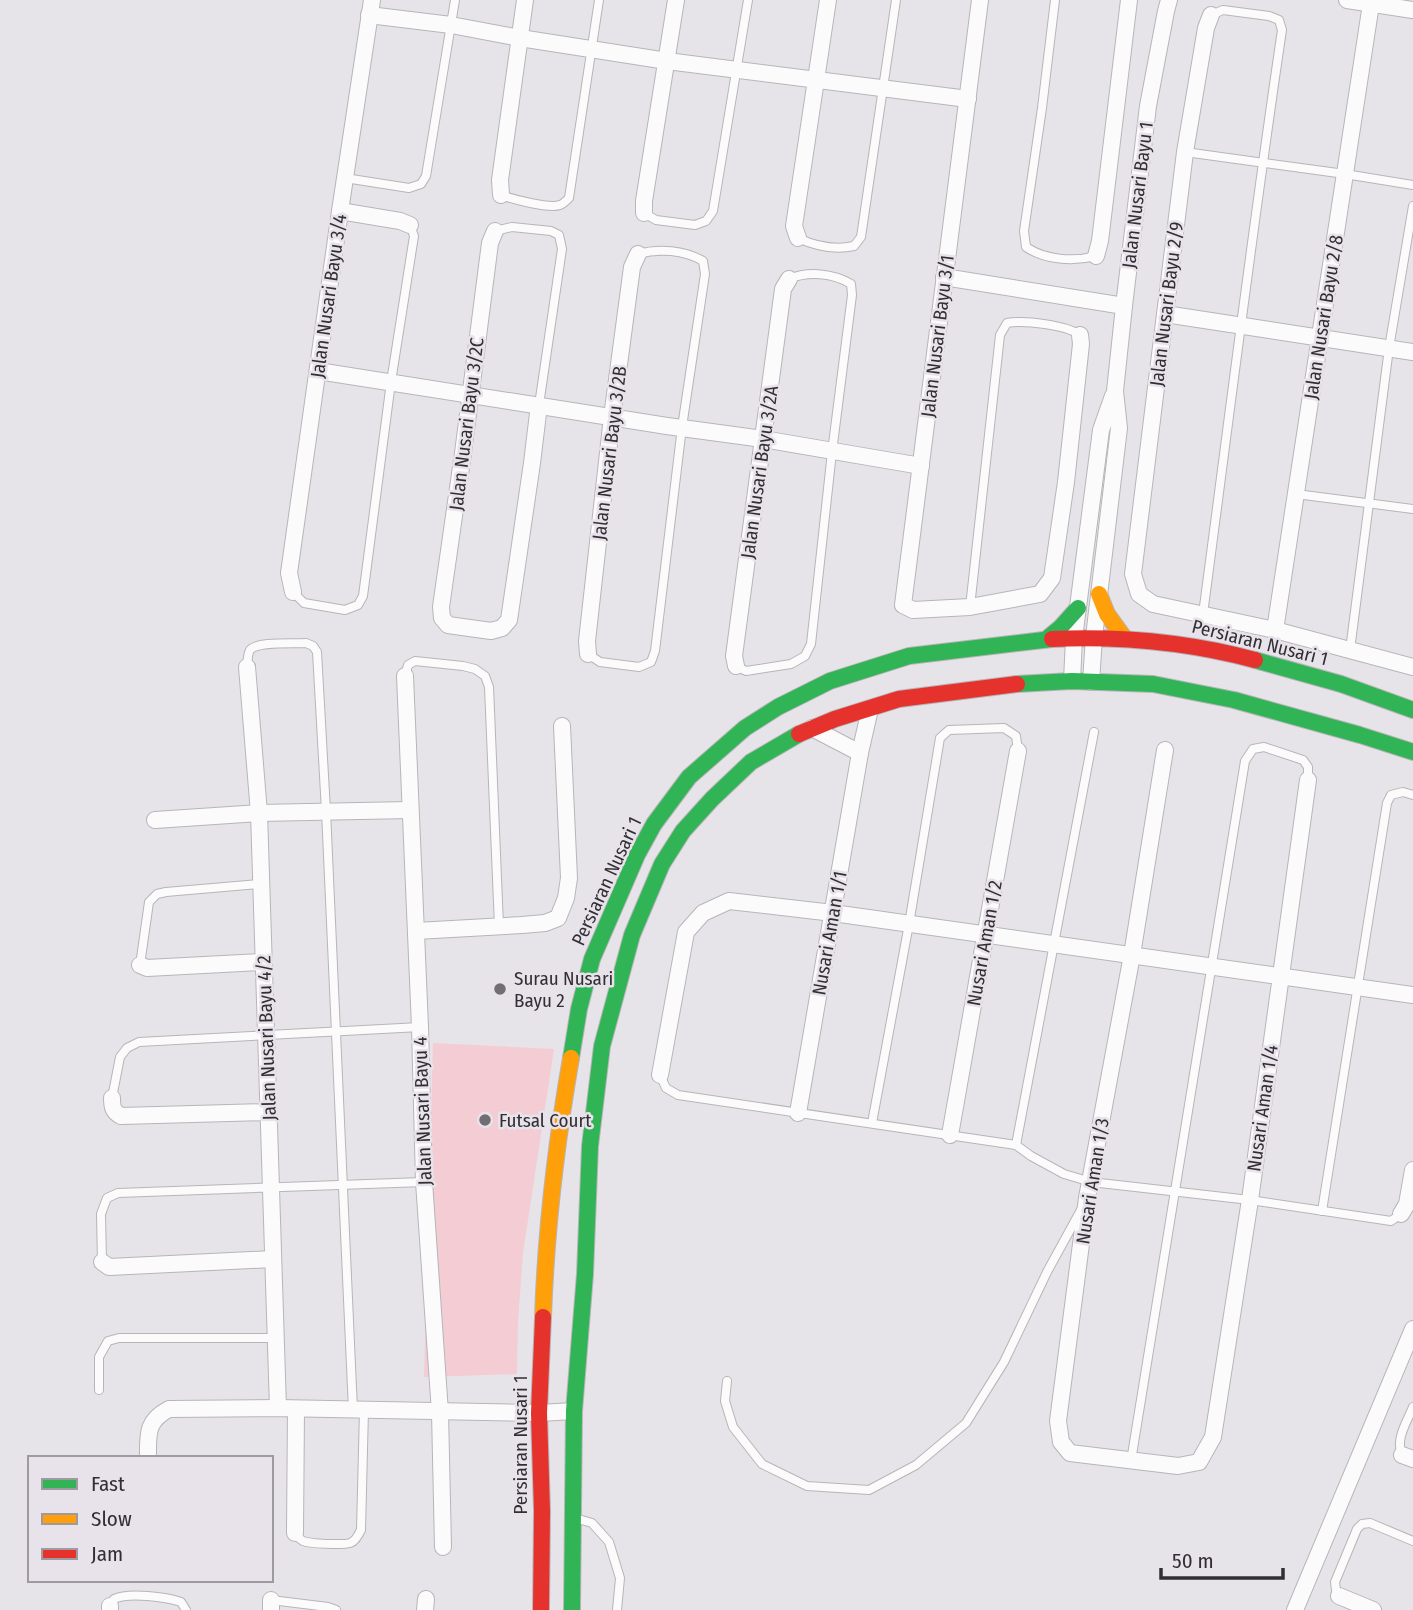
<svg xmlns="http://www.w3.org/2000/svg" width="1413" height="1610" font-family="'Fira Sans Condensed',sans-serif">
<rect width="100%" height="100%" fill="#e7e4e9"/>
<polygon fill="#f3ccd4" points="433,1043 554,1049 523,1253 518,1322 517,1374 424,1377"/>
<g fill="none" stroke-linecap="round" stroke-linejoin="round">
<g stroke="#b7b5b9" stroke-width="10">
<g id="lane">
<path d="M1055,0L1042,108L1024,231L1026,247C1045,260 1073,262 1096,256"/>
<polyline points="1185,152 1345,174 1413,185"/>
<polyline points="345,178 409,188 421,184 426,176 455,0"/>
<path d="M501,195C512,199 549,209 560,205C563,204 567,200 569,198L599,0"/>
<polyline points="644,213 656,220 695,225 706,221 713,211 748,0"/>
<polyline points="495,231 512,227 551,231 559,235 562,249 539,405"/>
<path d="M798,238C815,246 835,250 854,246L861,237L896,0"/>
<polyline points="1296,494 1413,509"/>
<polyline points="293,592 304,603 345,610 358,605 363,596 391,382 414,236 410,225"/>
<path d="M970,607L1000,335L1007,323C1025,320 1066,325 1080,335"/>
<path d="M1203,614C1229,419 1253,224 1282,30L1279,20L1269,16L1223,10L1211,15"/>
<polyline points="1350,650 1389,348 1413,206"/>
<path d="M588,654L600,662L639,667L651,662L655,651L682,427L705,274L703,261C684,250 659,248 638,254"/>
<path d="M736,666L746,671L791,664L805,656L811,644L832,452L852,295L851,284C833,273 808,271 789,279"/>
<path d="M247,667C248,662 247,655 250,650C257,641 294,644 306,643L313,646L317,652L326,811L353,1410"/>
<polyline points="405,676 408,665 415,661 463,666 475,669 485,676 489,687 499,926"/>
<polyline points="140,965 149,902 157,894 166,892 260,884"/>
<polyline points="660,1075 666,1088 678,1095 1016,1145 1031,1156 1064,1174 1091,1182 1250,1200 1391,1221 1401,1214"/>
<polyline points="112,1098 120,1057 127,1048 139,1042 420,1027"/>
<polyline points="872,1123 909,924 940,738 949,730 1004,728 1016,736 1018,751"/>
<polyline points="1016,1145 1094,732"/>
<polyline points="1322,1211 1387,803 1391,795 1403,792 1413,795"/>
<polyline points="102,1262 101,1214 107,1198 118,1193 424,1182"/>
<polyline points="727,1381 725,1401 733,1427 762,1464 807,1486 869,1490 916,1465 966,1423 1004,1362 1047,1272 1081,1210"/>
<polyline points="99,1390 99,1357 108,1341 119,1338 276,1338"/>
<path d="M1402,1455C1395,1439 1407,1422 1413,1407"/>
<polyline points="1131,1461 1245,761 1253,749 1264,747 1303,760 1308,767 1308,780"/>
<polyline points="575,1518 592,1523 609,1542 620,1578 617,1610"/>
<path d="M295,1533C298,1537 299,1539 303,1541C310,1544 343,1545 350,1543C356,1541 358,1535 361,1530L364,1410"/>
<polyline points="1339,1596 1336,1590 1335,1582 1357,1529 1362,1524 1370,1523 1413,1541"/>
<polyline points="271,1600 328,1607 336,1610"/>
<path d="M110,1606L114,1599C129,1592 166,1597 181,1602L186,1610"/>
</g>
</g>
<g stroke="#b7b5b9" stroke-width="18">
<g id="street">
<polyline points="980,0 903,605 913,610 970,607 1040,594 1052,578 1066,482 1081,344 1080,335"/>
<polyline points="1347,0 1413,10"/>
<polyline points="369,15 451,25 520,38 667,61 968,99"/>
<polyline points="1211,15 1206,28 1185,152 1133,574 1139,594 1153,604 1275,630 1413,667"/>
<polyline points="501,195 500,180 525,0"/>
<polyline points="340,211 400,221 410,225"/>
<polyline points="644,213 644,201 676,0"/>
<polyline points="495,231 490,243 463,453 441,607 442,618 448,625 491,631 502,628 509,620 532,463 539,405"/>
<polyline points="798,238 794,226 828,0"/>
<polyline points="1096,256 1100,241 1129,0"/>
<polyline points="944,277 1124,306"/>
<polyline points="1165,314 1413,352"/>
<polyline points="318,371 667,426 763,439 921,466"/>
<polyline points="293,592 289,573 340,211 372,0"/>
<polyline points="1275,630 1371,4"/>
<polyline points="588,654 587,641 612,417 632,267 638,254"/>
<polyline points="736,666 734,656 783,289 789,279"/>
<polyline points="247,667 259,813 278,1408"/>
<polyline points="405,676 420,1027 424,1182 440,1412 443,1547"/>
<polyline points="1072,681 1074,638 1101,430 1113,396"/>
<polyline points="1091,682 1094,637 1119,428 1115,391 1124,306 1148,106 1166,11 1169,0"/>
<polyline points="812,728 860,753"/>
<polyline points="1165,750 1132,955 1087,1198 1058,1421 1061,1442 1070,1453 1178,1466 1199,1462 1213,1437 1250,1200 1308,780"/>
<polyline points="155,820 259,813 410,810"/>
<polyline points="416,931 522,925 545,923 558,918 566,898 569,878 562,726"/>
<polyline points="140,965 147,968 263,962"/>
<polyline points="660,1075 686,932 703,913 729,901 833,913 1413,995"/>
<path d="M112,1098C112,1107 113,1112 121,1116L268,1112"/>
<polyline points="798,1113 860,753 870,709"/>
<polyline points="950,1135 1018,751"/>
<polyline points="1401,1214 1407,1204 1413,1170"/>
<polyline points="102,1262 109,1267 273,1259"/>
<polyline points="1402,1455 1413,1459"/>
<path d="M148,1458C148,1434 146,1421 169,1409L278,1408L539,1413L574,1411"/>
<polyline points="295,1533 296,1409"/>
<polyline points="1339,1596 1373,1610"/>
<polyline points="110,1610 110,1606"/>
<polyline points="271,1610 271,1600"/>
<polyline points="425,1610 426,1599"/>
<polyline points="1295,1610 1413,1329"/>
</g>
</g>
<g stroke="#b7b5b9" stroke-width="18">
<g id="fast">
<polyline points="1048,638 1060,628 1078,608"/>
<polyline points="1255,660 1341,684 1413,710"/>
<polyline points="1017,684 1072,681 1153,684 1234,700 1360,735 1413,752"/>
<polyline points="571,1058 579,1009 592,959 637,855 654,824 689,777 745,728 778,707 830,681 909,656 1052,639"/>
<polyline points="572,1610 574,1411 585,1274 590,1146 602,1046 632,935 662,864 683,831 712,799 751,762 799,734"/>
</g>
</g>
<g stroke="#b7b5b9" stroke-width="18">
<g id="slow">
<polyline points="1099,594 1107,614 1125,639"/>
<path d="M543,1317C546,1230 556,1144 571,1058"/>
</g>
</g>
<g stroke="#b7b5b9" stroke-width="18">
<g id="jam">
<path d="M1052,639C1121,636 1188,642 1255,660"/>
<polyline points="799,734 835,719 899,699 1017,684"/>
<polyline points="541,1610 542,1511 539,1413 543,1317"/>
</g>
</g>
<use href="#lane" stroke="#fbfbfc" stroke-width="8"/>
<use href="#street" stroke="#fbfbfc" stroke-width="16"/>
<use href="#fast" stroke="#30b455" stroke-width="16"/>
<use href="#slow" stroke="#ff9f0a" stroke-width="16"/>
<use href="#jam" stroke="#e5322d" stroke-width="16"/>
</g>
<g fill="#716e73" stroke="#e8e2eb" stroke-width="2.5">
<circle cx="500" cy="989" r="7"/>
<circle cx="485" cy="1120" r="7"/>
</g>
<g text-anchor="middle" stroke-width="5" stroke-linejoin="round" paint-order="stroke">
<g font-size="19" fill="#312f33" stroke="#e8e2eb">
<text transform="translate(1137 195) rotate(-83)" y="7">Jalan Nusari Bayu 1</text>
<text transform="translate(328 296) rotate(-82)" y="7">Jalan Nusari Bayu 3/4</text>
<text transform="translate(1166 304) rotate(-83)" y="7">Jalan Nusari Bayu 2/9</text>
<text transform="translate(1323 317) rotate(-81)" y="7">Jalan Nusari Bayu 2/8</text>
<text transform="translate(937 336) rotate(-83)" y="7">Jalan Nusari Bayu 3/1</text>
<text transform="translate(466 424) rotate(-83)" y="7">Jalan Nusari Bayu 3/2C</text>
<text transform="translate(609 453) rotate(-83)" y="7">Jalan Nusari Bayu 3/2B</text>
<text transform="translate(759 472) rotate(-82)" y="7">Jalan Nusari Bayu 3/2A</text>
<text transform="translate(1260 642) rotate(14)" y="7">Persiaran Nusari 1</text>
<text transform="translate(606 881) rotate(-65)" y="7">Persiaran Nusari 1</text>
<text transform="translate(829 933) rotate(-80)" y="7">Nusari Aman 1/1</text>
<text transform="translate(984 943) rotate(-80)" y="7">Nusari Aman 1/2</text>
<text transform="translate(266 1038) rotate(-92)" y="7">Jalan Nusari Bayu 4/2</text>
<text transform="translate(1262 1108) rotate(-82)" y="7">Nusari Aman 1/4</text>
<text transform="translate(422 1111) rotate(-92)" y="7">Jalan Nusari Bayu 4</text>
<text transform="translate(1092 1181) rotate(-81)" y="7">Nusari Aman 1/3</text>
<text transform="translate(520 1445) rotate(-90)" y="7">Persiaran Nusari 1</text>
</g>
<g font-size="19" fill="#312f33" stroke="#e8e2eb" text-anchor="start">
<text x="514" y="985">Surau Nusari<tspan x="514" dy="22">Bayu 2</tspan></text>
<text x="499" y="1127">Futsal Court</text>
</g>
</g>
<rect x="28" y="1456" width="245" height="126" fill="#e8e2eb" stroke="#9f9aa1" stroke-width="2"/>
<rect x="42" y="1479" width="35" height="10" fill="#30b455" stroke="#9f9aa1" stroke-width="2"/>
<text x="91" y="1491" font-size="21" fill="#312f33">Fast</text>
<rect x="42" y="1514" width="35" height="10" fill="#ff9f0a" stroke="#9f9aa1" stroke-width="2"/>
<text x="91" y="1526" font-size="21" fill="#312f33">Slow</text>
<rect x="42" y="1549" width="35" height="10" fill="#e5322d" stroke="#9f9aa1" stroke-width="2"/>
<text x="91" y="1561" font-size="21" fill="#312f33">Jam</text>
<path d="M1161 1568v10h122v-10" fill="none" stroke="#312f33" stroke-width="3.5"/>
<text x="1172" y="1568" font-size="21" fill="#312f33" stroke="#e8e2eb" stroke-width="5" paint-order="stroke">50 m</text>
</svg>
